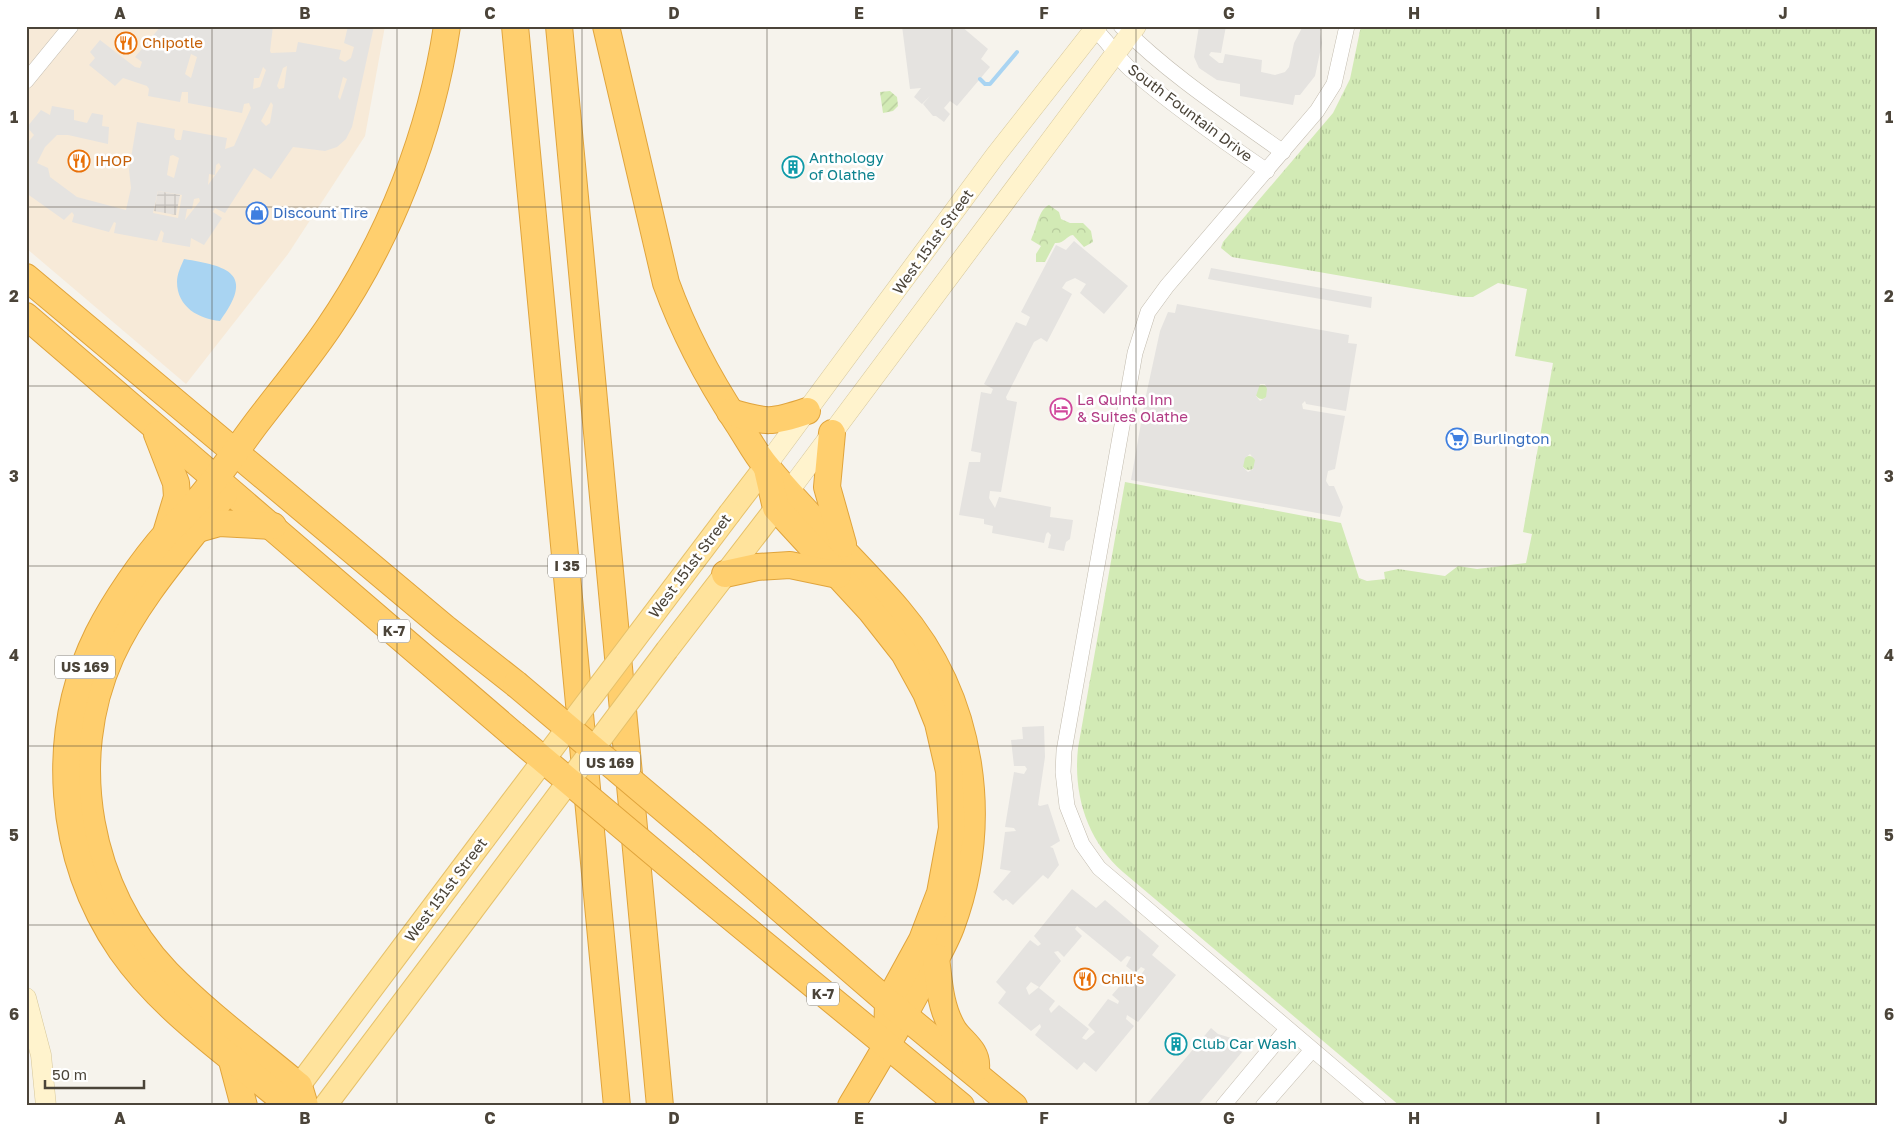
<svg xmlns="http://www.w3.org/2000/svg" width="1903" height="1132" font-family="'Golos Text',sans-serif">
<defs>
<pattern id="industrial-grid" width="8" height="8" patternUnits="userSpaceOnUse" patternTransform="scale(1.25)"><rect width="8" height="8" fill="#e6e2dd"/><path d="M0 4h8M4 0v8" fill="none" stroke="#c7c3be"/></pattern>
<pattern id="grass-tufts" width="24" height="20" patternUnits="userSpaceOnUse" patternTransform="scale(1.25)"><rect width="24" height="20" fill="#d2eab5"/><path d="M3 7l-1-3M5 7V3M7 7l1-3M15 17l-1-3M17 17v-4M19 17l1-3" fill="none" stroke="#b6ca9c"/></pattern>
<pattern id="forest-crowns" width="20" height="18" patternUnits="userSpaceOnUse" patternTransform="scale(1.25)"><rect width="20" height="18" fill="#d2eab5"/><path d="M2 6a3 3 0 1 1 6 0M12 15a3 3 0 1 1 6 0" fill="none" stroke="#b6ca9c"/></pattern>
<pattern id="garden-furrows" width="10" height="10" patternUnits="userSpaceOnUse" patternTransform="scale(1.25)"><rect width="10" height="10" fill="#d2eab5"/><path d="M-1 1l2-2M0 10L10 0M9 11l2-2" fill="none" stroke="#b6ca9c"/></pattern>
</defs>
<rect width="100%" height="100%" fill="#f6f3ec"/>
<polygon fill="#f7ead8" points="26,26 385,26 365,136 288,254 186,384 26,248"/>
<polygon fill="url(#industrial-grid)" points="158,191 180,195 176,215 154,211"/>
<g fill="url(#grass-tufts)">
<path d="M1361,26H1877V1106H1400L1123,872C1087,840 1073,795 1078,748L1125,482L1341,523L1359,578L1367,581L1385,579L1384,572L1398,569L1445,576L1458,566L1477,569L1526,563L1532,534L1523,532L1553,363L1515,356L1527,289L1498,283L1473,297H1463L1232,257L1221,248L1223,242L1333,113L1350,79Z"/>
<circle cx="1262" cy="392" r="7"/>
<circle cx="1249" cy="463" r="7"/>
</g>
<path fill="url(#forest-crowns)" d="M1049,205L1059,212L1061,219L1070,223H1083L1091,231L1093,242L1084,247L1073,235C1066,236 1064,244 1055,243L1045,262H1036V254L1041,246L1031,240L1032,237C1037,228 1038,210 1049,205Z"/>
<polygon fill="url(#garden-furrows)" points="890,91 897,97 898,106 893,111 883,113 880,92"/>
<g fill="#e5e3e0" fill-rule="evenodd">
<path d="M161,26H273L270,51L271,53L296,52L298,42L341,50L339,59L345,62L351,58L354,47L344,43L348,26H374L352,127L346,139L337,147L325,151L293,147L271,179L254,168L225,213L215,208L213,212L222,218L204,245L191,238L190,247L162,242L164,233L161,230L157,241L114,233L116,223L114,222L109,232L72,222L74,215L72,212L64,220L26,193V145L34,135L27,127L41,110L50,115L52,106L74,110V120L87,123L92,113L103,115L102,126L109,127L108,144L68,135H57L45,147L37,163L48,168L50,177L77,197L126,210L131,188L129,170L137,122L175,129L174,137L176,140H181L183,130L227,138L225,149L234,146L251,108L249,103L244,104L242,113L188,103V92H182L180,102L148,96L149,89L147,86L123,78L115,86L89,65L95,58L90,52L100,40L135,67L140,68L142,62L135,57ZM191,54L197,57L191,78L185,74ZM287,66L284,88L279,89L277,86L283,68ZM263,67L266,70L260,87L253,89L254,78H259ZM343,77L347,79L340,100L338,97ZM271,102L273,105L270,123L266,126L261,121ZM173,155L179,158L174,178L167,175L170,156ZM219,163L221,167L208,185L209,174L215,175L216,165ZM158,191L182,195L178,218L153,213ZM199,198L200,201L185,220L187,209H192L194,199Z"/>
<polygon points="902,26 961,26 988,49 981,59 990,67 957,106 950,101 944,108 950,114 944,122 936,116 933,116 923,104 930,96 922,104 914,97 921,88 910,89"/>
<polygon points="1199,26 1226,26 1221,53 1211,52 1209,55 1219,63 1223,63 1225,54 1262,60 1261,72 1275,75 1285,72 1289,67 1294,43 1303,26 1325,26 1320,31 1322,43 1315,76 1300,95 1295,95 1293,105 1240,96 1240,84 1217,80 1199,68 1194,57"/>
<polygon points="1074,241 1128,286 1104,314 1080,293 1086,284 1075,278 1066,282 1062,288 1072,294 1047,342 1041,338 1034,342 1006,397 1007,400 1017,402 1001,492 990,491 989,498 995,508 999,497 1051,507 1050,517 1073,520 1070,539 1066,542 1064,551 1048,548 1051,535 1048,532 1046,534 1044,543 992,533 993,526 984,524 984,519 959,515 969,462 980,462 981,453 971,451 981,392 991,394 993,389 984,384 1016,322 1026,326 1030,317 1021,312 1056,245 1066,250"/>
<polygon points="1211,268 1372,297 1371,308 1208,279"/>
<path d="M1177,304L1349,335L1348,343L1357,344L1346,411L1306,404L1305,401L1302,404L1303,409L1345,416L1335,469L1328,471L1326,481L1329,486H1334L1343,507L1340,517L1131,480L1145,400L1160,331L1168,312L1175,313ZM1260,384H1265L1267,389L1266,397L1260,401L1256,396ZM1250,454L1255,460L1253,469L1248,472L1243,467L1245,458Z"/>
<polygon points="1044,726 1045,757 1038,805 1040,806 1048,804 1060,841 1050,847 1053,848 1059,865 1048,879 1043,875 1013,905 1006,899 1003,901 993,892 1011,871 1000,869 1005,832 1016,831 1014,828 1005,827 1014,772 1024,774 1027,769 1025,766 1014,766 1011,740 1023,739 1022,727"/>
<path d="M1072,889L1096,908L1105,900L1159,946L1152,955L1176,975L1138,1022L1127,1015L1126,1019L1134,1026L1096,1072L1084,1062L1077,1070L1035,1035L1041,1027L1040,1024L1031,1031L998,1003L1006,992L996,982L1030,940L1038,946L1041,944L1034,936ZM1077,926L1121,962L1127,956L1131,957L1126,966L1135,973L1141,967L1145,969L1138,979L1130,974L1112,995L1119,1001L1118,1004L1108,999L1088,1025L1095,1032L1086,1040L1082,1038L1089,1029L1059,1005L1051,1013L1049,1009L1055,1001L1039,988L1061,961L1054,952L1058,951L1064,957L1082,936L1075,929ZM1031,982L1039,987L1029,995L1026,988Z"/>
<polygon points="1211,1028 1218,1034 1238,1040 1247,1046 1197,1106 1150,1106 1147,1104"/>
</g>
<path fill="#a9d4f2" d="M184,259C227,266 256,273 220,321C199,319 177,307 177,282C177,274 181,266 184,259Z"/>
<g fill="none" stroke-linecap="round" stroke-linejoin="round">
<polyline stroke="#a9d4f2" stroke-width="4" points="980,79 985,84 990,84 1017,52"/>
<g stroke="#c2bbae" stroke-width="16">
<g id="street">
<path d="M1091,26C1106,38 1116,56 1130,69C1173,106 1220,139 1267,171"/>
<path d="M1121,26C1170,75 1227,112 1283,152"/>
<polyline points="1347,26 1334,84 1317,111 1167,286 1148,312 1135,353 1064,751 1063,772 1067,806 1082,844 1099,868 1379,1106"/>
<polyline points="26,81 71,26"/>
<polyline points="1223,1106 1287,1029"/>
<polyline points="1263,1106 1312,1050"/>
</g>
</g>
<g stroke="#d6c79b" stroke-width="21">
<g id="secondary">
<polyline points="766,466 995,156 1097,26"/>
<polyline points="789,491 1136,26"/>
<polyline points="26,998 41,1055 46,1106"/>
</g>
</g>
<g stroke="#e6c16a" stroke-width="24">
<g id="primary">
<polyline points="730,513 766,466"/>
<polyline points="667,650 787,494"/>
<polyline points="289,1099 484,839"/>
<polyline points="325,1106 471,912"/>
</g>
</g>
<g stroke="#e0a43c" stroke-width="28">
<g id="highway">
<polyline points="515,26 617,1106"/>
<polyline points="559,26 660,1106"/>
<path d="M606,26L666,283C684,333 708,378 737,422C747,437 755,453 766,466C807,517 856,561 898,610C973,698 991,820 951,927C943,948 931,967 920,986C898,1027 875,1066 851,1106"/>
<polyline points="26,277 445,628 516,684"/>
<polyline points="26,316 514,735"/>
<path d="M730,412C766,423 772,423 807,411"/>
<polyline points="832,433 827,487 843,544"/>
<polyline points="157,434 176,483 177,497 167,530"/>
<polyline points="767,469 776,508 871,611 904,653 926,693 938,723 949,771 952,828 940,893 922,940 888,1002 887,1043"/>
<path d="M224,495C185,546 138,597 111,656C64,761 88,890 167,973C207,1014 255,1049 299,1086L305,1106"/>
<polyline points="198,529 219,523 273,526"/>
<polyline points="725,574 757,567 790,565 838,575"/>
<polyline points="703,842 888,1002 1014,1106"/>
<polyline points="709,899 961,1106"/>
<path d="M936,957C939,982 940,1007 953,1029C961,1042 978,1050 976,1068"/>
<polyline points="231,1057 244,1106"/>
<path d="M290,1106C233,1057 165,1013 121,950C58,858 48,735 98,634C114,602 143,560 167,533C175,524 185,516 193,506C216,480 235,452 255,425C280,392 306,361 329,327C390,238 431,133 447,26"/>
</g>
</g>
<use href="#street" stroke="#fff" stroke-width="15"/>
<use href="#secondary" stroke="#fff3cd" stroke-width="20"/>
<use href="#primary" stroke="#ffe39c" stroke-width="22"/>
<use href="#highway" stroke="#ffcf6e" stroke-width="26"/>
<g stroke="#e6c16a" stroke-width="24" stroke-linecap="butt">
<g id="primary-bridge">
<polyline points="484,839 730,513"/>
<polyline points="471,912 667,650"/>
</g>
</g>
<g stroke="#e0a43c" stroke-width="28" stroke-linecap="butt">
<g id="highway-bridge">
<polyline points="516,684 703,842"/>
<polyline points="514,735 709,899"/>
</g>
</g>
<use href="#primary-bridge" stroke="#ffe39c" stroke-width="22"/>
<use href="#highway-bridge" stroke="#ffcf6e" stroke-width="26"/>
</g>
<path fill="none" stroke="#4b4439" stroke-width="1" stroke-opacity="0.55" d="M212,26V1106M397,26V1106M582,26V1106M767,26V1106M952,26V1106M1136,26V1106M1321,26V1106M1506,26V1106M1691,26V1106M26,207H1877M26,386H1877M26,566H1877M26,746H1877M26,925H1877"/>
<defs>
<g id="restaurant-ring" transform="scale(1.125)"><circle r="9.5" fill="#fff" stroke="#e8710a" stroke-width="1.5"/><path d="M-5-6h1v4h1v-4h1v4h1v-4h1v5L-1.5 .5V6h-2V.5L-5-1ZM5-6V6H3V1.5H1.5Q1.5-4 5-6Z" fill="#e8710a"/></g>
<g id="building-ring" transform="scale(1.125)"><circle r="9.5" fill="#fff" stroke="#0f9aa8" stroke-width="1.5"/><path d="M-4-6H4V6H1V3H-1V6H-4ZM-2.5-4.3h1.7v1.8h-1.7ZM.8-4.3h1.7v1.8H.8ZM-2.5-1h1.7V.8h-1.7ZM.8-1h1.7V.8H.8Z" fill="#0f9aa8"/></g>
<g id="shop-ring" transform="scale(1.125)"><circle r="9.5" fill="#fff" stroke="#3f7fe0" stroke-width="1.5"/><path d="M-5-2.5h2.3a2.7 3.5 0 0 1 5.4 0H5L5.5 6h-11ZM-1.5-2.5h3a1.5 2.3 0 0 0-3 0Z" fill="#3f7fe0"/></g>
<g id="hotel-ring" transform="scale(1.125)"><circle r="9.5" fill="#fff" stroke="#d1479c" stroke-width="1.5"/><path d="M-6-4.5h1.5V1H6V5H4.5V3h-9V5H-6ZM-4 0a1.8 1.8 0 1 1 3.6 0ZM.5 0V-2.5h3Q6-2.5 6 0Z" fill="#d1479c"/></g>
<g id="supermarket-ring" transform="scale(1.125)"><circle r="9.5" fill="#fff" stroke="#3f7fe0" stroke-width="1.5"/><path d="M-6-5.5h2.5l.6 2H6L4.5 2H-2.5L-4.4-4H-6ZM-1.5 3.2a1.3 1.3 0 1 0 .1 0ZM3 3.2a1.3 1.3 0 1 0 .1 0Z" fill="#3f7fe0"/></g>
</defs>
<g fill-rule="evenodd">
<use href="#restaurant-ring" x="126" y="43"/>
<use href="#restaurant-ring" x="79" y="161"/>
<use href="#building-ring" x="793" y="167"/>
<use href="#shop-ring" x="257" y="213"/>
<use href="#hotel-ring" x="1061" y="409"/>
<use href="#supermarket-ring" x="1457" y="439"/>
<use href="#restaurant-ring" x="1085" y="979"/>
<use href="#building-ring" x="1176" y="1044"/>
</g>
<g text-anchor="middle" stroke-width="5" stroke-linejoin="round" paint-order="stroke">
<g fill="#fff" stroke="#817c74" stroke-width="1">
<rect x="548" y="554.5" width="38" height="23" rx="4"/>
<rect x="378" y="619.5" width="32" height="23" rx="4"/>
<rect x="55" y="655.5" width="60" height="23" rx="4"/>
<rect x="580" y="751.5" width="60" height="23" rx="4"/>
<rect x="807" y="982.5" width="32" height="23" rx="4"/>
</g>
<g font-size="14" font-weight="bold" fill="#4b4439">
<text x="567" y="571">I 35</text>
<text x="394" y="636">K-7</text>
<text x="85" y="672">US 169</text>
<text x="610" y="768">US 169</text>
<text x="823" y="999">K-7</text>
</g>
<g font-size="15" fill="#c56008" stroke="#fff" text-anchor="start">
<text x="142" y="48">Chipotle</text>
<text x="95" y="166">IHOP</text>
<text x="1101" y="984">Chili's</text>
</g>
<g font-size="15" fill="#4b4439" stroke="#fff">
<text transform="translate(1190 113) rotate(37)" y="5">South Fountain Drive</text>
<text transform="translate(933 242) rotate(-54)" y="5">West 151st Street</text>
<text transform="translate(690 566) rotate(-53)" y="5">West 151st Street</text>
<text transform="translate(446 890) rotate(-53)" y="5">West 151st Street</text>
</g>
<g font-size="15" fill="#0d838f" stroke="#fff" text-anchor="start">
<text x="809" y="163">Anthology<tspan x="809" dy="17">of Olathe</tspan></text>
<text x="1192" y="1049">Club Car Wash</text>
</g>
<g font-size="15" fill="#366cbe" stroke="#fff" text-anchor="start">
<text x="273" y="218">Discount Tire</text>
<text x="1473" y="444">Burlington</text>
</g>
<g font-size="15" fill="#b23c85" stroke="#fff" text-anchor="start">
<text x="1077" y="405">La Quinta Inn<tspan x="1077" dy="17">&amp; Suites Olathe</tspan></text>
</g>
</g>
<rect width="1903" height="1132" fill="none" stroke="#ffffff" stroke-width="55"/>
<path d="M45 1080v8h99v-8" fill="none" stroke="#4b4439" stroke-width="2.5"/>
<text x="52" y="1080" font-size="15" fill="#4b4439" stroke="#ffffff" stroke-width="4" paint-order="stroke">50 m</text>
<rect x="28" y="28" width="1848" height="1076" fill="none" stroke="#4b4439" stroke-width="2"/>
<g font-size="16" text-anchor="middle" font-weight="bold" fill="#4b4439">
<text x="120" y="19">A</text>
<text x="305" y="19">B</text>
<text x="490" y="19">C</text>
<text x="674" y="19">D</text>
<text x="859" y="19">E</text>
<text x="1044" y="19">F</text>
<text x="1229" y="19">G</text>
<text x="1414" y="19">H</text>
<text x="1598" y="19">I</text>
<text x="1783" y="19">J</text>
<text x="14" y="123">1</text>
<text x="1889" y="123">1</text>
<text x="14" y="302">2</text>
<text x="1889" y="302">2</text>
<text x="14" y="482">3</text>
<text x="1889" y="482">3</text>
<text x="14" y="661">4</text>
<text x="1889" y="661">4</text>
<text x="14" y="841">5</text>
<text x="1889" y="841">5</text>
<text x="14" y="1020">6</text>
<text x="1889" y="1020">6</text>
<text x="120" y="1124">A</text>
<text x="305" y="1124">B</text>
<text x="490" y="1124">C</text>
<text x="674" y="1124">D</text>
<text x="859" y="1124">E</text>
<text x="1044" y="1124">F</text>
<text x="1229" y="1124">G</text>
<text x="1414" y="1124">H</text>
<text x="1598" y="1124">I</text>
<text x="1783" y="1124">J</text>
</g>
</svg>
